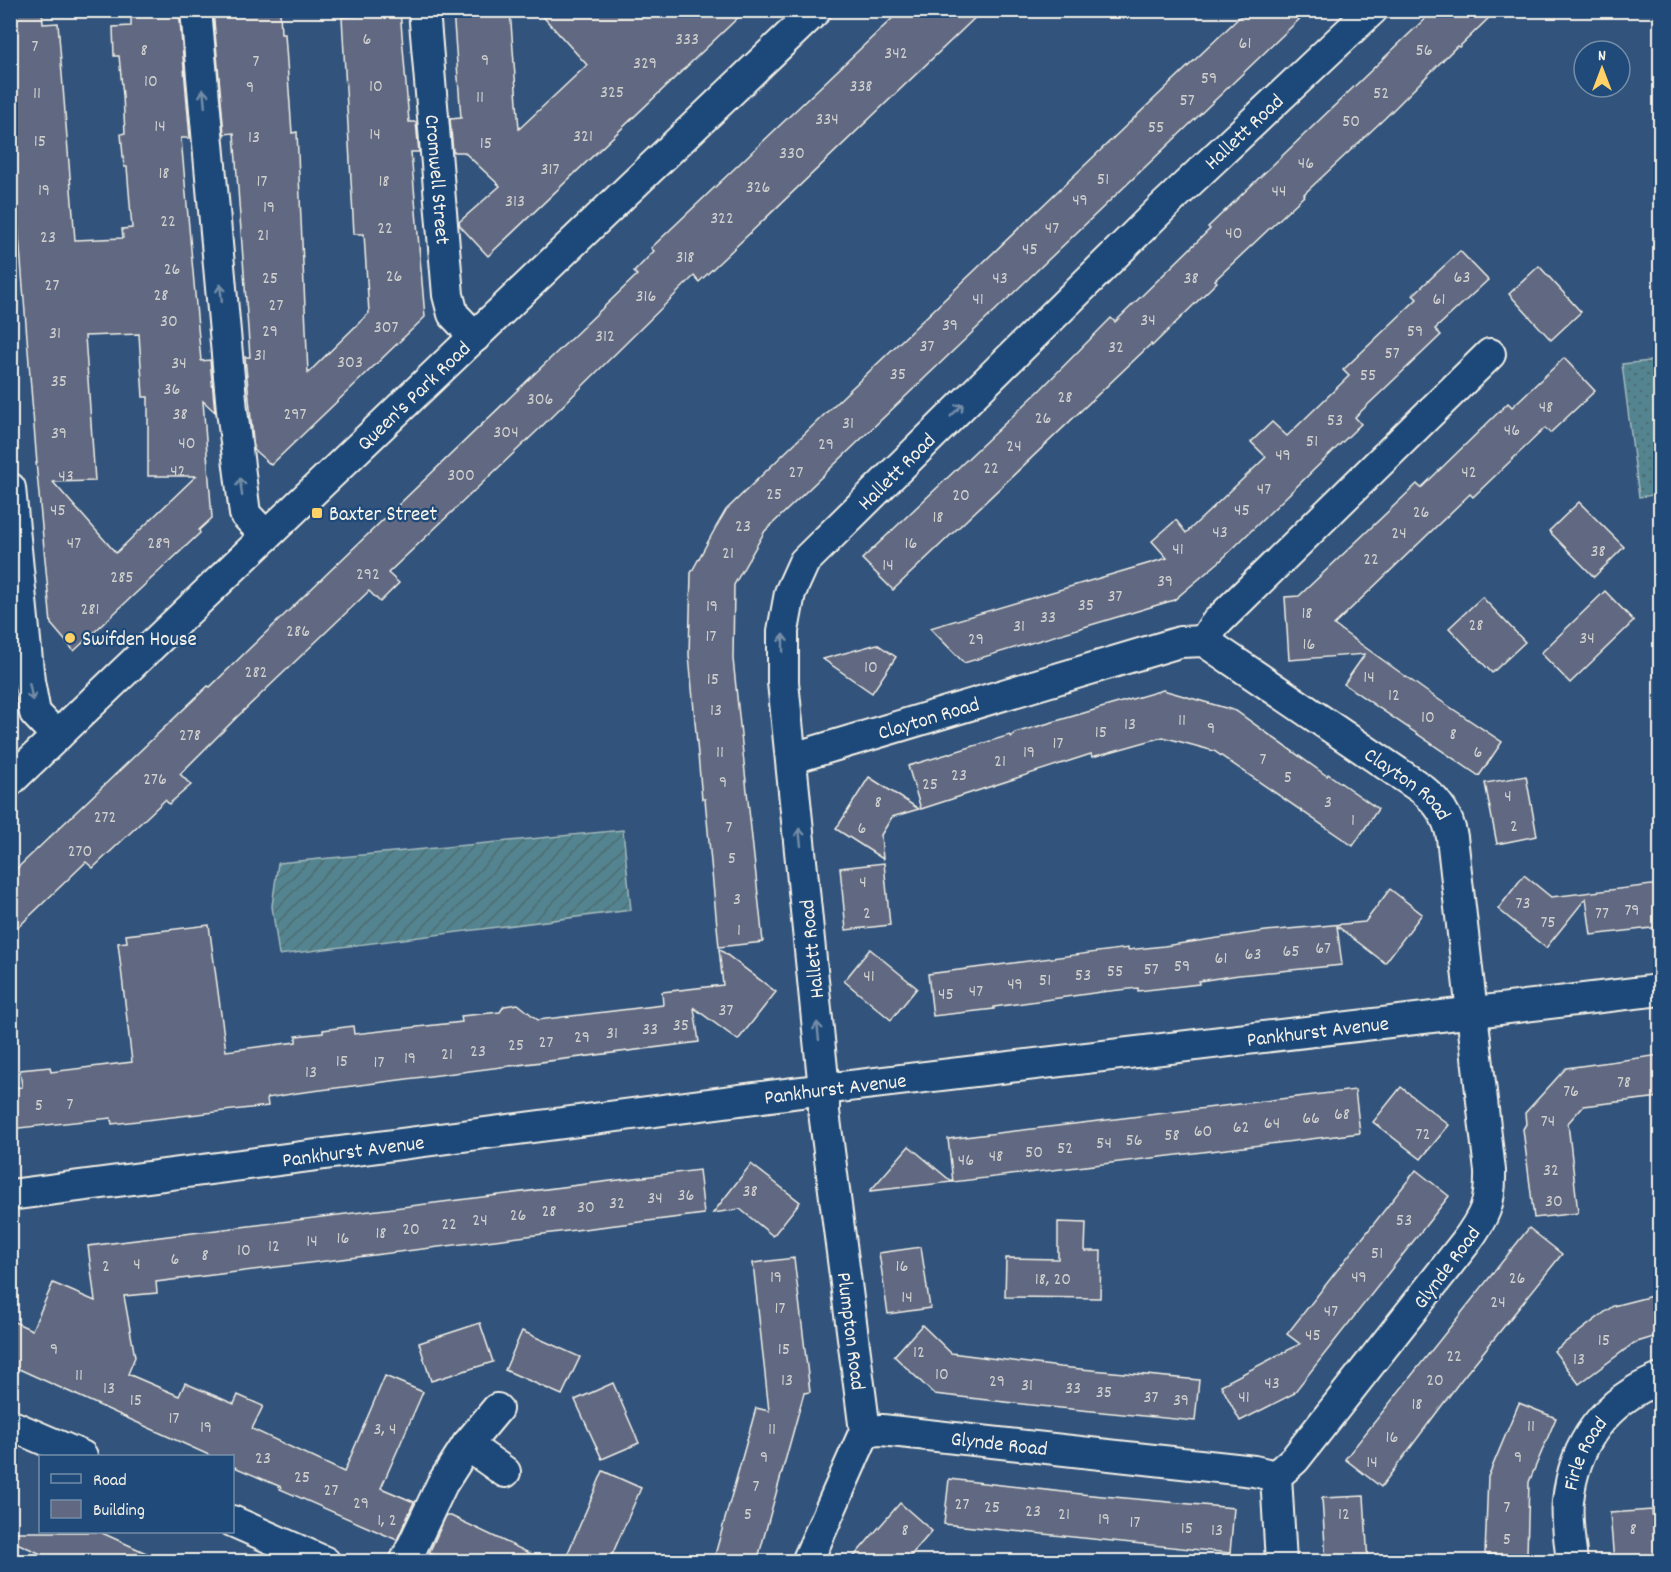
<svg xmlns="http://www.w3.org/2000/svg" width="1671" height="1572" font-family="Dekko,sans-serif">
<defs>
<pattern id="park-dots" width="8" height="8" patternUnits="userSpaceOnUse" patternTransform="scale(1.5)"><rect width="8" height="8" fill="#53848f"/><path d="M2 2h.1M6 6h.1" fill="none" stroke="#4f6c72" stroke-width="1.8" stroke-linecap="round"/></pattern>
<pattern id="garden-furrows" width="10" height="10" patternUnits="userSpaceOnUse" patternTransform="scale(1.5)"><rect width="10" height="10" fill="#53848f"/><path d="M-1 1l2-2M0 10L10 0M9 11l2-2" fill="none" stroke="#4f6c72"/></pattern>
</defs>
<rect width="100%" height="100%" fill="#32537c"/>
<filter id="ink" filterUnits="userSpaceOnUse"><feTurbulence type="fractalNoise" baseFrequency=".0167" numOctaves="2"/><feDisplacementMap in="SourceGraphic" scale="12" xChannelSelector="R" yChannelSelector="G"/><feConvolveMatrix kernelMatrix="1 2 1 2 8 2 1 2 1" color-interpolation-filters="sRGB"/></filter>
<g filter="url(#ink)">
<polygon fill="url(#park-dots)" stroke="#a4babc" stroke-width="1.5" points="1660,360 1660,494 1639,497 1622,364"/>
<polygon fill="url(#garden-furrows)" stroke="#a4babc" stroke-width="1.5" points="623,830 631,910 279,955 272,906 278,863"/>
<g fill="#606981" stroke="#f4f1e8" stroke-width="1.5" fill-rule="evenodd">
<path d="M10,10H42L43,24L58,23L75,240L123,238L122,229L132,228L127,167H124L121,134L125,133L123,96L119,56H114L113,27L131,26V10H179L190,138H181L201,361L210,360L215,412L203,401L212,518L199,530L200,533L74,651L51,624L36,462L37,464L10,122ZM139,334L143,397H148V476H196L116,553L53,482L95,481L85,336Z"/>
<polygon points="213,10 280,10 281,34 285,34 292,133 297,132 308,373 369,313 364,234 354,234 342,17 358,16 358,10 400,10 409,122 416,122 419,152 411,152 425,317 271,465 254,450 245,357 250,357 234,133 224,134"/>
<polygon points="453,10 510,10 519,129 587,65 537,10 746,10 488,256 460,226 459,222 500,186 464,152 453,152 450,119 461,118"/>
<polygon points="901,10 983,10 699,282 694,276 537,431 388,573 399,583 380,602 369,591 238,716 180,774 191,785 169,804 165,800 93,868 86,862 10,935 10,875 208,686 210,687 252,646 637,275 634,272 654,251 651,248"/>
<polygon points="1247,10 1309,10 765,531 734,585 733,659 763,942 719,947 705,799 702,799 689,655 691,573 716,527 726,510 831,408"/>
<polygon points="1434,10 1497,10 1459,47 1457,46 1385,118 1304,194 1305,195 1215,280 1217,282 1152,346 1151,344 893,590 862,559 1039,391 1111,318 1115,322 1210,229 1208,227"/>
<polygon points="1460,251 1488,280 1435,329 1441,335 1355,417 1361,424 1219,562 1174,600 964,663 930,628 1167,558 1152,541 1176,520 1186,533 1266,457 1251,442 1272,422 1287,436 1349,376 1343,370 1417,299 1413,295"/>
<polygon points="1539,266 1581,312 1551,340 1509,294"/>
<polygon points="1564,358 1595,391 1550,433 1545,428 1473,497 1470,494 1334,625 1426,691 1502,742 1479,776 1344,684 1365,654 1289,660 1285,597 1299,596 1417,484 1421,488 1508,403 1512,407"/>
<polygon points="1579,502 1624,547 1594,577 1549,531"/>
<polygon points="1605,591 1634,621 1570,683 1541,653"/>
<polygon points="1482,597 1525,642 1492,673 1449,628"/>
<polygon points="877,644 896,657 872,693 823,659"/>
<polygon points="1163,690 1236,711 1327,776 1328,774 1378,809 1353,846 1214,751 1163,737 1092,757 1091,754 921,809 908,766 1010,735 1012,737 1015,733"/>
<polygon points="1526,776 1537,836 1497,844 1485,783"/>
<polygon points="869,777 919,809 892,817 881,835 883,859 836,829"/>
<polygon points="884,863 890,925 846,930 840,868"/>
<polygon points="1524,875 1551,897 1660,884 1660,927 1591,935 1586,898 1546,948 1498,909"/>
<polygon points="1390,889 1422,914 1385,963 1337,926 1342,965 1239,975 1199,981 1199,984 1138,991 1138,988 1101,992 994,1007 994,1009 933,1016 928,974 1128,948 1128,950 1164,946 1266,931 1365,922"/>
<polygon points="209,925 226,1051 296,1042 296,1036 323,1033 323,1030 353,1026 354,1034 462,1022 461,1016 500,1012 504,1006 518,1004 538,1020 663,1005 662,992 723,985 719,949 776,992 738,1040 694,1008 699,1042 297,1093 267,1098 268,1106 112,1124 111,1118 10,1129 10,1088 22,1087 20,1070 50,1067 51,1072 132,1062 118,943 127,942 126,935"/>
<polygon points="870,949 917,988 891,1020 844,981"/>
<polygon points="1660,1055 1660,1097 1583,1106 1568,1123 1578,1213 1534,1218 1523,1129 1526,1124 1525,1113 1566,1068"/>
<polygon points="1401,1087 1449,1125 1421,1159 1373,1122"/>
<polygon points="1355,1090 1360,1133 953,1182 948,1139"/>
<polygon points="909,1146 952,1182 870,1191"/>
<polygon points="751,1164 800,1202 773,1236 740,1209 713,1213"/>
<polygon points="699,1170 704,1214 156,1282 157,1293 124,1296 135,1357 128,1374 179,1396 185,1383 234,1404 238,1395 263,1406 252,1429 344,1472 385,1376 423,1392 381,1488 414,1502 397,1540 280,1489 281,1487 232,1466 232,1456 211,1456 10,1365 10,1320 32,1330 53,1283 95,1301 88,1246"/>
<polygon points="1416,1170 1449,1196 1293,1394 1240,1421 1221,1385 1300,1344 1287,1334"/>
<polygon points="1058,1222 1086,1223 1085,1251 1101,1251 1100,1298 1005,1297 1006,1258 1058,1259"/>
<polygon points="1529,1228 1562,1254 1461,1380 1381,1487 1345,1459"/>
<polygon points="921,1247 930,1308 888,1314 879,1253"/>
<polygon points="794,1258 810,1392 804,1393 757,1562 713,1562 756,1408 769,1411 753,1263"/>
<polygon points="1660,1294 1660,1335 1634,1343 1579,1384 1554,1351 1613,1306"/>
<polygon points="480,1323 493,1362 431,1381 419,1343"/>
<polygon points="922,1325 951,1353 1060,1367 1199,1380 1195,1421 1040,1406 934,1394 894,1356"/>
<polygon points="522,1331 580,1357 562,1395 505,1370"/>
<polygon points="613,1383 639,1443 602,1459 575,1400"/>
<polygon points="1519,1403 1556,1418 1529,1482 1527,1555 1485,1554 1488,1477"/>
<polygon points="603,1471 641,1488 609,1562 564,1562"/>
<polygon points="949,1479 1081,1494 1234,1508 1230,1553 944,1524"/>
<polygon points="1364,1496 1368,1562 1326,1562 1322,1498"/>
<polygon points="900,1503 932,1531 905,1562 849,1562"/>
<polygon points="1652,1510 1657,1562 1614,1562 1610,1513"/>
<polygon points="446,1516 451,1516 548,1562 431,1562 434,1555 429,1553"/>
<polygon points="10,1532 100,1532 166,1562 59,1562 10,1540"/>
</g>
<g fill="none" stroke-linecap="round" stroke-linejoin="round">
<g stroke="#f4f1e8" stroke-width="34">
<g id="minor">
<polyline points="196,10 232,410 245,514 266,536"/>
<path id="s1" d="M424,10L448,295L453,314L475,337"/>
<polyline points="10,488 29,681 35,713 57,736"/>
<polyline points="1204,641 1215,624 1490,354"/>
<path id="s2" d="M792,757L803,755L1180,642L1204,641L1422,789C1439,803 1448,816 1452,837L1490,1171C1491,1204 1484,1217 1465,1243L1295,1459L1276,1476L1281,1562"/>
<path id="s3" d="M10,781L816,10"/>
<path id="s4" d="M10,1195L824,1089L1660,990"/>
<polyline points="10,1425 82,1456"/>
<path id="s5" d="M865,1431L882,1430L1254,1471L1276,1476"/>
<polyline points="467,1445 505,1472"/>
<polyline points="232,1521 325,1562"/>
<polyline points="405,1562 442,1484 467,1445 497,1409"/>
<path id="s6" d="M807,1562L865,1431L824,1112V1089L783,682V631L790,593L804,562L1163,207L1372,10"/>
<path id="s7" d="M1572,1562C1570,1542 1566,1521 1568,1501C1574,1443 1606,1400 1660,1379"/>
</g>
</g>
<use href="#minor" stroke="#1f4a7a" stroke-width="30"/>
</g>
<defs><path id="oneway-shaft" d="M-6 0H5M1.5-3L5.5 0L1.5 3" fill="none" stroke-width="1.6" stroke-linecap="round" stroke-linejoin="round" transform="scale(1.5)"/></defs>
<g stroke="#748da6">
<use href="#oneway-shaft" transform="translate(204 98) rotate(-95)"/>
<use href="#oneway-shaft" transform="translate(221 293) rotate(-95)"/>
<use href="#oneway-shaft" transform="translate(957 410) rotate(-45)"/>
<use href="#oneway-shaft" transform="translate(241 487) rotate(-97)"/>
<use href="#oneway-shaft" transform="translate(783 643) rotate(-90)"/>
<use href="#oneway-shaft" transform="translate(31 692) rotate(79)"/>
<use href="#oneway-shaft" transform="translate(800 837) rotate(-96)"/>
<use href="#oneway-shaft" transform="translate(818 1031) rotate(-96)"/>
</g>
</g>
<g fill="#ffd166" stroke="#1f4a7a" stroke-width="2">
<rect x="311" y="507" width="12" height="12" rx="3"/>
<circle cx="70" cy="638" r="6"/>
</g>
<g text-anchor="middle" stroke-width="4.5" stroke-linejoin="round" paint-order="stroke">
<g font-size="18" fill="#cfcfce">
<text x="367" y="44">6</text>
<text x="687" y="44">333</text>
<text x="1245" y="48">61</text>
<text x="35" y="51">7</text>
<text x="144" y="55">8</text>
<text x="1424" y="55">56</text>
<text x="896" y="58">342</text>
<text x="485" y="65">9</text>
<text x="256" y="66">7</text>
<text x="645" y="68">329</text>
<text x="1209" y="83">59</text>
<text x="151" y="86">10</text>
<text x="376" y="91">10</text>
<text x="861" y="91">338</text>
<text x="250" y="92">9</text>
<text x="612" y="97">325</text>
<text x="37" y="98">11</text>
<text x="1381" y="98">52</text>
<text x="480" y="102">11</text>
<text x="1187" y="105">57</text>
<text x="827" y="124">334</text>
<text x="1351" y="126">50</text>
<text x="160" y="131">14</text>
<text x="1156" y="132">55</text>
<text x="375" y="139">14</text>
<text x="583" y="141">321</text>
<text x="254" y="142">13</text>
<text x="40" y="146">15</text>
<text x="486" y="148">15</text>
<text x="792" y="158">330</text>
<text x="1306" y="168">46</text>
<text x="550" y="174">317</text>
<text x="164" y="178">18</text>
<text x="1103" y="184">51</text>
<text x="262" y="186">17</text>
<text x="384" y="186">18</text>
<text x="758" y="192">326</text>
<text x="44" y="195">19</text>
<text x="1279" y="196">44</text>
<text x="1080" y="205">49</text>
<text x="515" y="206">313</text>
<text x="269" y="212">19</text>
<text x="722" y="223">322</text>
<text x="168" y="226">22</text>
<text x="385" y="233">22</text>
<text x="1052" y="233">47</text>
<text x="1234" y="238">40</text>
<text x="263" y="240">21</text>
<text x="48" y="242">23</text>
<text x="1030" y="254">45</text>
<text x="685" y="262">318</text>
<text x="172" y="274">26</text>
<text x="394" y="281">26</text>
<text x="1462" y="282">63</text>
<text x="270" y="283">25</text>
<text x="1000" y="283">43</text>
<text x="1191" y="283">38</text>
<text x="52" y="290">27</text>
<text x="161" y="300">28</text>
<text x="646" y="301">316</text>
<text x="978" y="304">41</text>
<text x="1439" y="304">61</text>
<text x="276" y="310">27</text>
<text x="1148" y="325">34</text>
<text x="169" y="326">30</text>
<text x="950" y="330">39</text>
<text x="386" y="332">307</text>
<text x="270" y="336">29</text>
<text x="1415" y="336">59</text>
<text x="55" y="338">31</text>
<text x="605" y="341">312</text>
<text x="927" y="351">37</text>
<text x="1116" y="352">32</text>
<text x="1392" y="358">57</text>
<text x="260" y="360">31</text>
<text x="350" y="367">303</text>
<text x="179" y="368">34</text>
<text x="898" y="379">35</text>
<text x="1368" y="380">55</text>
<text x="59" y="386">35</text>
<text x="172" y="394">36</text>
<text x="1065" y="402">28</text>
<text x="540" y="404">306</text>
<text x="1546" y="412">48</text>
<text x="180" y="419">38</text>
<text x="295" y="419">297</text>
<text x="1043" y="423">26</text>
<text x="1335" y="425">53</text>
<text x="848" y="428">31</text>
<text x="1512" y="435">46</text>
<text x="506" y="437">304</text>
<text x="59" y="438">39</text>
<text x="1312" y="446">51</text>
<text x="187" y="448">40</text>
<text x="826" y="449">29</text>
<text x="1014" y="451">24</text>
<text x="1283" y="460">49</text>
<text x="991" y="473">22</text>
<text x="178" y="476">42</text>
<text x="796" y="477">27</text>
<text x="1469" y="477">42</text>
<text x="461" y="480">300</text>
<text x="66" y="481">43</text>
<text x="1264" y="494">47</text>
<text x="774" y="499">25</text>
<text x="961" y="500">20</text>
<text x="58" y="515">45</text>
<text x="1242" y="515">45</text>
<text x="1421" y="517">26</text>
<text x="938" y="522">18</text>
<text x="743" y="531">23</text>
<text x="1220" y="537">43</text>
<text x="1399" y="538">24</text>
<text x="74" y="548">47</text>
<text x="159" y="548">289</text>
<text x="911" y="548">16</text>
<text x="1178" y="554">41</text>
<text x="1598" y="556">38</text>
<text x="728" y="558">21</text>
<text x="1371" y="564">22</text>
<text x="888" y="570">14</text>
<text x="368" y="579">292</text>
<text x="122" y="582">285</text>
<text x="1165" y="586">39</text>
<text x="1115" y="601">37</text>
<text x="1086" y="610">35</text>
<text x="712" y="611">19</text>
<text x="90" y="614">281</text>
<text x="1307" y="618">18</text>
<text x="1048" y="622">33</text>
<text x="1476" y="630">28</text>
<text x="1019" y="631">31</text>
<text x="298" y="636">286</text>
<text x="711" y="641">17</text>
<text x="1587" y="643">34</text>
<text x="976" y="644">29</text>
<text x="1309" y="649">16</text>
<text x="871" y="672">10</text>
<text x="256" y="677">282</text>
<text x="1369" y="682">14</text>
<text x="713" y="684">15</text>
<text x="1394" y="700">12</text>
<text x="716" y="715">13</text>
<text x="1428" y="722">10</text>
<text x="1182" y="725">11</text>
<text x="1130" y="729">13</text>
<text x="1211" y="733">9</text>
<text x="1101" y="737">15</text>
<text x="1453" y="739">8</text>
<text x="190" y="740">278</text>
<text x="1058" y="748">17</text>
<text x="720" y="757">11</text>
<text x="1029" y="757">19</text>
<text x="1478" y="757">6</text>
<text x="1263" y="764">7</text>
<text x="1000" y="766">21</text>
<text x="959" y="780">23</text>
<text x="1288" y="782">5</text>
<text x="155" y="784">276</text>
<text x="723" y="787">9</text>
<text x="930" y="789">25</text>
<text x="1508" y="801">4</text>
<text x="878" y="807">8</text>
<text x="1328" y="807">3</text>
<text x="105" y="822">272</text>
<text x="1353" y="825">1</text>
<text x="1514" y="831">2</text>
<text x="729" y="832">7</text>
<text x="862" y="833">6</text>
<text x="80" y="856">270</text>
<text x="732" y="863">5</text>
<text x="863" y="887">4</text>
<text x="737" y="904">3</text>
<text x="1523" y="908">73</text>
<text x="1632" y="915">79</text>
<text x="867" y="918">2</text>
<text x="1602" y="918">77</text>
<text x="1548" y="927">75</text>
<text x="739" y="935">1</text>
<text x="1323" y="953">67</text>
<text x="1291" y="956">65</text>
<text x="1253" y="959">63</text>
<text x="1221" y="963">61</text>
<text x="1182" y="971">59</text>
<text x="1151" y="974">57</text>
<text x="1115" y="976">55</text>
<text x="1083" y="980">53</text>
<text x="869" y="981">41</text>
<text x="1045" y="985">51</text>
<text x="1015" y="989">49</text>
<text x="976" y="996">47</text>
<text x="946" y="999">45</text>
<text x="726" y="1015">37</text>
<text x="681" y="1030">35</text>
<text x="650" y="1034">33</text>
<text x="612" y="1038">31</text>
<text x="582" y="1042">29</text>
<text x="546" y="1047">27</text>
<text x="516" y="1050">25</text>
<text x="478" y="1056">23</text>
<text x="447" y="1059">21</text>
<text x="410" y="1063">19</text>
<text x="342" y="1066">15</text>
<text x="379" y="1067">17</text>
<text x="311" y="1077">13</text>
<text x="1624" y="1087">78</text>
<text x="1571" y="1096">76</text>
<text x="70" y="1109">7</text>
<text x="39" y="1110">5</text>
<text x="1342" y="1119">68</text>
<text x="1311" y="1123">66</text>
<text x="1548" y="1126">74</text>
<text x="1272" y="1128">64</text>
<text x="1241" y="1132">62</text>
<text x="1203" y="1136">60</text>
<text x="1423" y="1139">72</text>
<text x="1172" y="1140">58</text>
<text x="1134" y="1145">56</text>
<text x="1104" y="1148">54</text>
<text x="1065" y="1153">52</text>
<text x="1034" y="1157">50</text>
<text x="996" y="1161">48</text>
<text x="966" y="1165">46</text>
<text x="1551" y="1175">32</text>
<text x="750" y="1196">38</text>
<text x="686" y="1200">36</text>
<text x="655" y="1203">34</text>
<text x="1554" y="1206">30</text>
<text x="617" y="1208">32</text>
<text x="586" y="1212">30</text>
<text x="549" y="1216">28</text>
<text x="518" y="1220">26</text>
<text x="480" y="1225">24</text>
<text x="1404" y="1225">53</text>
<text x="449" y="1229">22</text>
<text x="411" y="1234">20</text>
<text x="381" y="1238">18</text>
<text x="343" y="1243">16</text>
<text x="312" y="1246">14</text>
<text x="274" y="1251">12</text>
<text x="244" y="1255">10</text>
<text x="1377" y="1258">51</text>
<text x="205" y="1260">8</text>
<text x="175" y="1264">6</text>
<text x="137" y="1269">4</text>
<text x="106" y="1271">2</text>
<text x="902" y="1271">16</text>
<text x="776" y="1282">19</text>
<text x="1359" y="1282">49</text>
<text x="1517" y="1283">26</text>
<text x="1053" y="1284">18, 20</text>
<text x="907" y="1302">14</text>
<text x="1498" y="1307">24</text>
<text x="780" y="1313">17</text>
<text x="1331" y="1316">47</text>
<text x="1313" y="1340">45</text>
<text x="1604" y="1345">15</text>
<text x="54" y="1354">9</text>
<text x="784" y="1354">15</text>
<text x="919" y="1357">12</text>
<text x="1454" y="1361">22</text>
<text x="1579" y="1364">13</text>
<text x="942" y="1379">10</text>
<text x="79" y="1380">11</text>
<text x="787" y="1385">13</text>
<text x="1435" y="1385">20</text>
<text x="997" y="1386">29</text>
<text x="1272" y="1388">43</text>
<text x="1027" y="1390">31</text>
<text x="109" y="1393">13</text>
<text x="1073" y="1393">33</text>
<text x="1104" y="1397">35</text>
<text x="1151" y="1402">37</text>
<text x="1244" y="1402">41</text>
<text x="136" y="1405">15</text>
<text x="1181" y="1405">39</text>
<text x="1417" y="1409">18</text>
<text x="174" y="1423">17</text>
<text x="1531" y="1431">11</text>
<text x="206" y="1432">19</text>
<text x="385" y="1434">3, 4</text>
<text x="772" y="1434">11</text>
<text x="1392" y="1442">16</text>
<text x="764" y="1462">9</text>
<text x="1518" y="1462">9</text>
<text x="263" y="1463">23</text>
<text x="1372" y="1467">14</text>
<text x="302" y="1482">25</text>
<text x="756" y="1491">7</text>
<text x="331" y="1495">27</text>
<text x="361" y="1508">29</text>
<text x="962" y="1509">27</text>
<text x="992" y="1512">25</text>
<text x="1507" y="1512">7</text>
<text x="1033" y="1516">23</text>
<text x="748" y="1519">5</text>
<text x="1064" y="1519">21</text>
<text x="1344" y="1519">12</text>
<text x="1104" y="1524">19</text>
<text x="387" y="1525">1, 2</text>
<text x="1135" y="1527">17</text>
<text x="1187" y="1533">15</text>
<text x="1633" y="1534">8</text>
<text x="905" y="1535">8</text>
<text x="1217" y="1535">13</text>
<text x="1507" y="1544">5</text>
</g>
<g font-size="21" fill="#f4f1e8" stroke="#1f4a7a">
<text dy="7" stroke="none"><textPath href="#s6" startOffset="1636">Hallett Road</textPath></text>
<text dy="7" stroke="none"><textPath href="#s1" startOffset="170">Cromwell Street</textPath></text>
<text dy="7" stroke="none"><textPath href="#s3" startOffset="558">Queen's Park Road</textPath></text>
<text dy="7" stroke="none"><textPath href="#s6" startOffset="1150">Hallett Road</textPath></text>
<text dy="7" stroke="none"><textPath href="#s2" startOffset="142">Clayton Road</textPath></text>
<text dy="7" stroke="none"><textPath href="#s2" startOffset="678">Clayton Road</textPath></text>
<text transform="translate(811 949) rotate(-96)" y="7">Hallett Road</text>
<text dy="7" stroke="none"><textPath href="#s4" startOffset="1318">Pankhurst Avenue</textPath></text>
<text dy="7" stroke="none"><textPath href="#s4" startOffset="832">Pankhurst Avenue</textPath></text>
<text dy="7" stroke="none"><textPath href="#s4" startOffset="346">Pankhurst Avenue</textPath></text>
<text transform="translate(1446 1267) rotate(-53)" y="7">Glynde Road</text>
<text transform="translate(852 1331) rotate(83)" y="7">Plumpton Road</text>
<text dy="7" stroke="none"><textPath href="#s5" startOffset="135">Glynde Road</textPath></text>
<text dy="7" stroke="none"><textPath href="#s7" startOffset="112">Firle Road</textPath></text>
</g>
<g font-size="21" fill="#f4f1e8" stroke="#1f4a7a" text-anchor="start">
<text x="329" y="520">Baxter Street</text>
<text x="82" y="645">Swifden House</text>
</g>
</g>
<rect width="1671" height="1572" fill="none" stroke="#1f4a7a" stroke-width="36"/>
<rect x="18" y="18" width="1635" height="1536" fill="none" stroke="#f4f1e8" stroke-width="2" filter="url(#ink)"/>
<rect x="39" y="1455" width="195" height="78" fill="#1f4a7a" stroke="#748da6" stroke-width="1.5"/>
<rect x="51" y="1474" width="30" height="9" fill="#1f4a7a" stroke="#748da6" stroke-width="1.5"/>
<text x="93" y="1485" font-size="18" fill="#f4f1e8">Road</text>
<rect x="51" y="1500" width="30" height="18" fill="#606981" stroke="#748da6" stroke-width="1.5"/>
<text x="93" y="1515" font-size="18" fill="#f4f1e8">Building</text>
<g transform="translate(1602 69)"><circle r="28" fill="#1f4a7a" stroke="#748da6" stroke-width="1.5"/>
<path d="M0-4.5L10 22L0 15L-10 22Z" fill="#ffd166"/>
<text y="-9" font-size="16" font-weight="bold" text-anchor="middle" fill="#f4f1e8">N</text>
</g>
</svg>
